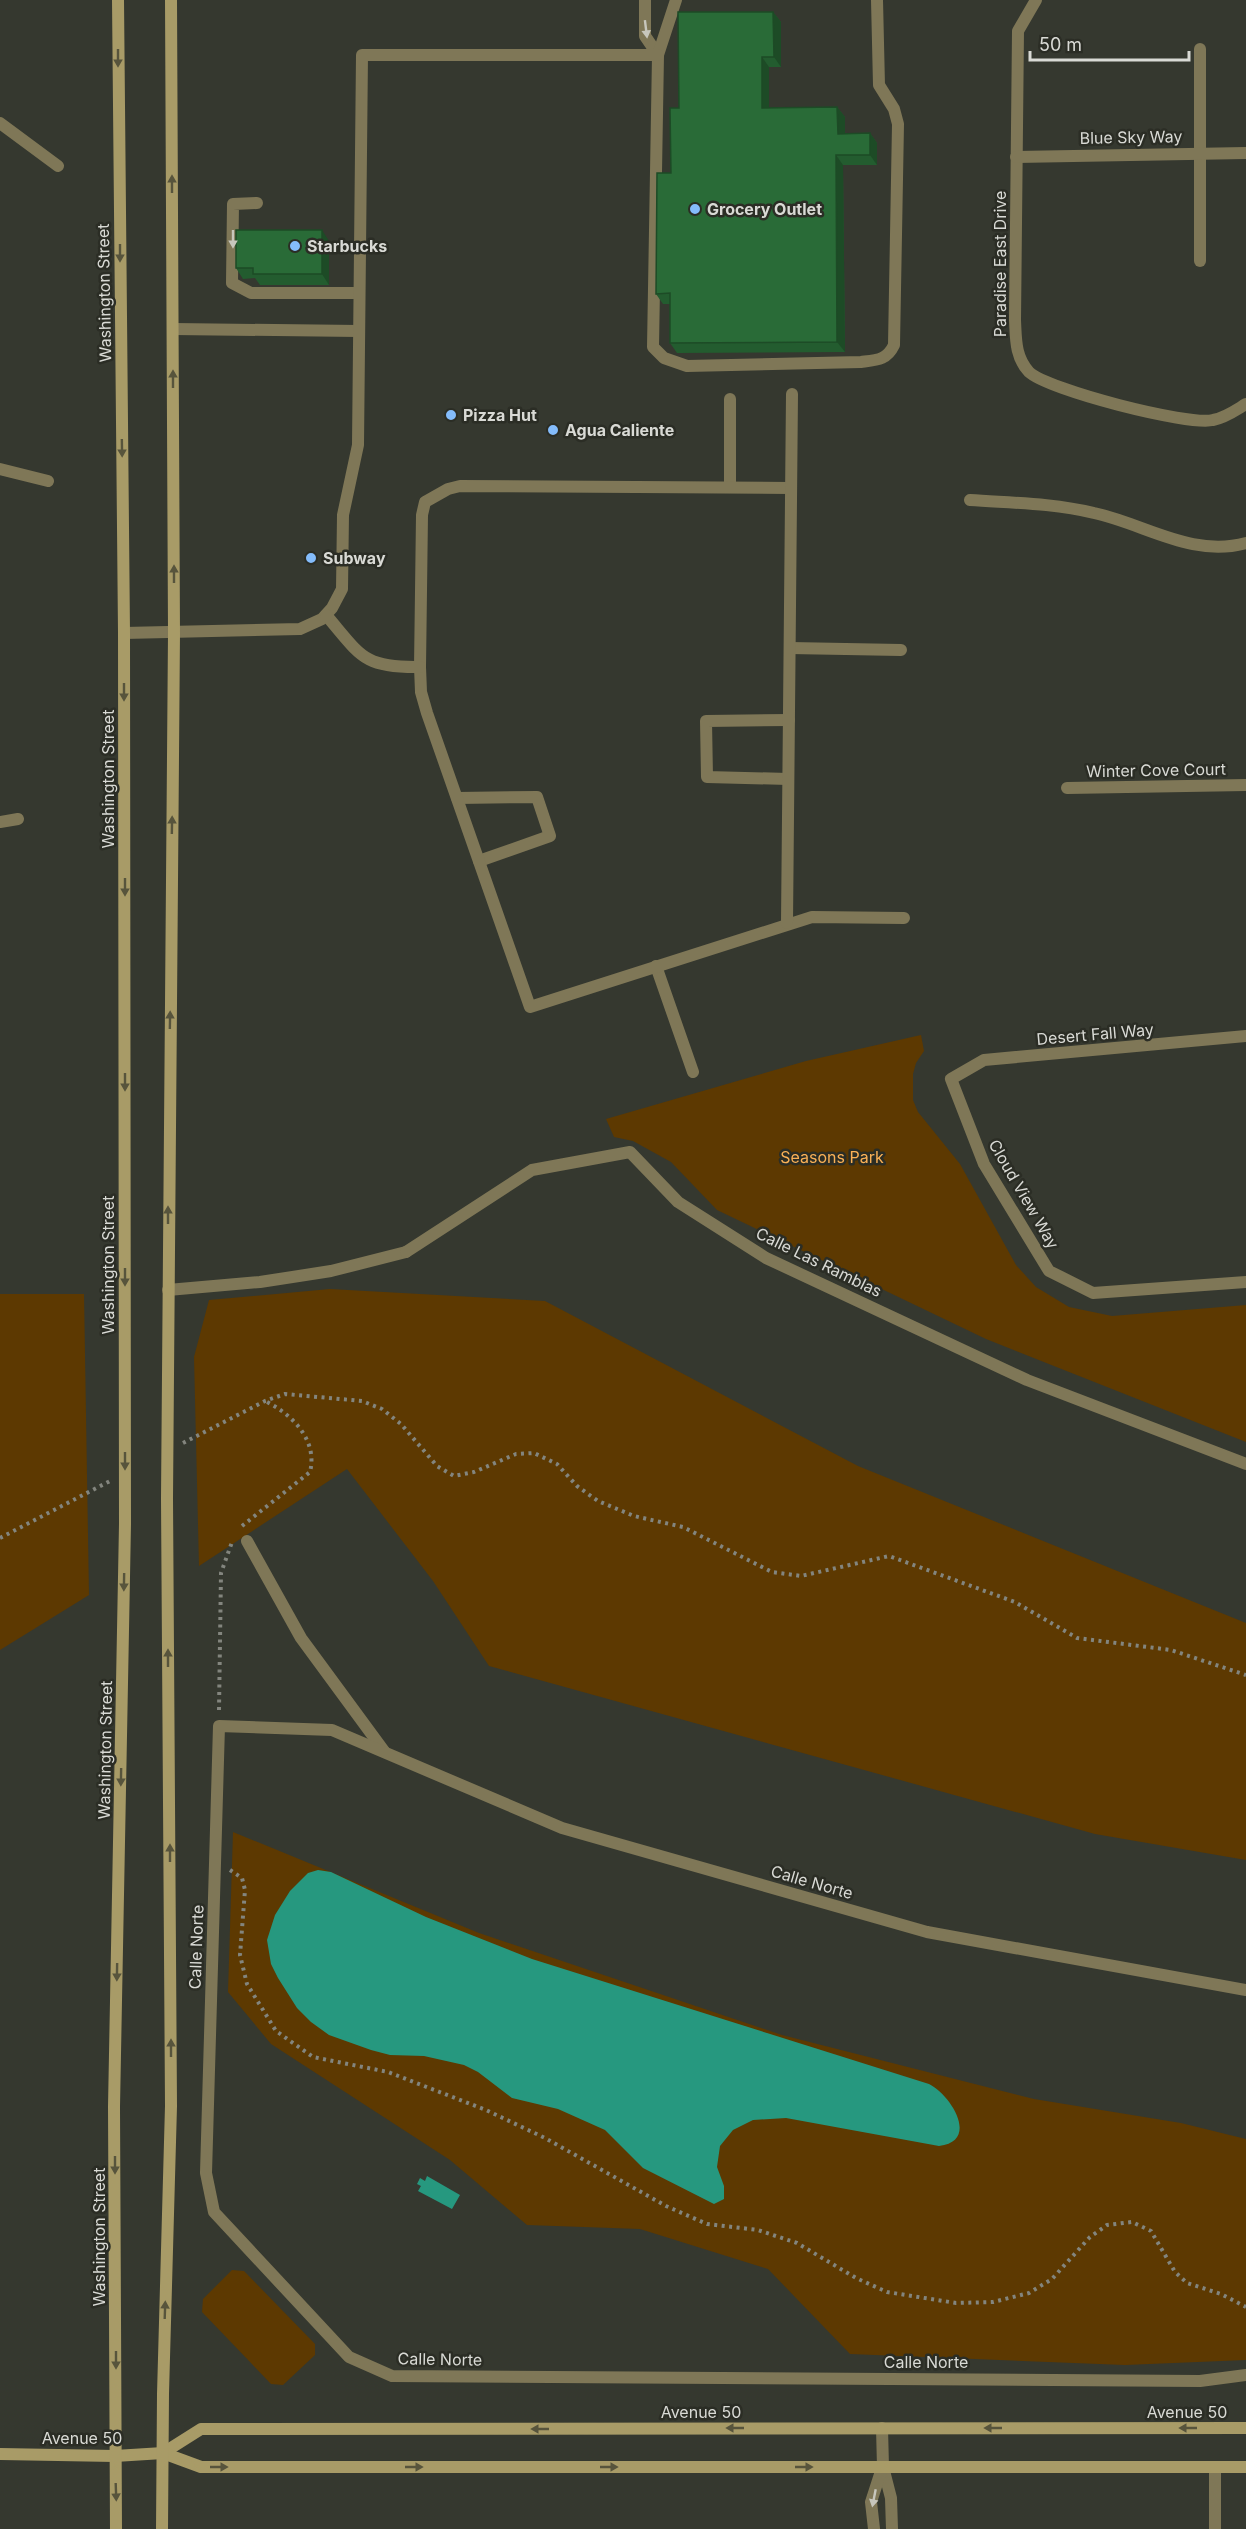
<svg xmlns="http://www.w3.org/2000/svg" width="1246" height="2529" font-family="Inter,sans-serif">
<rect width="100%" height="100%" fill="#35382f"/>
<g fill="#5d3901">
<polygon points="921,1035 924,1051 916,1063 913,1074 913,1100 918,1112 960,1164 1016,1265 1036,1287 1069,1307 1112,1316 1246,1305 1246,1442 986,1339 717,1210 671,1162 633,1141 614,1137 606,1119 806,1061"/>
<polygon points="330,1289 545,1301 858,1466 1246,1623 1246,1860 1095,1834 489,1666 433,1581 347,1469 199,1566 194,1357 209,1300"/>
<polygon points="0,1294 84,1294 89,1595 0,1650"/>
<polygon points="233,1832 479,1933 782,2035 1034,2099 1181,2123 1246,2139 1246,2360 1125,2365 850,2354 768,2269 640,2229 527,2225 450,2160 271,2044 228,1992"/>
<polygon points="232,2270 244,2271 315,2344 315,2355 283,2385 271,2384 202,2312 203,2299"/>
</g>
<g fill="#26987f">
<path d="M318,1870L331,1872L426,1917L532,1959L929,2084C951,2095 980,2141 939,2146L786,2118L753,2120L733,2130L720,2146L717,2167L724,2186V2199L714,2204L643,2168L605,2130L558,2109L512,2098L478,2072L464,2065L424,2056L390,2055L371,2050L329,2035L311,2022L297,2008L278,1978L271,1964L267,1940L275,1915L290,1891L308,1873Z"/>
<polygon points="427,2176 460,2195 452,2209 418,2191 421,2186 417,2184 420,2178 425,2181"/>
</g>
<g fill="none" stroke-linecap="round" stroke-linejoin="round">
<g stroke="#83857e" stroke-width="4" stroke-dasharray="3 4.5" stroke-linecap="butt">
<polyline points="183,1443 265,1401 285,1394 362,1401 382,1409 401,1424 437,1466 454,1476 474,1472 516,1454 534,1453 557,1464 577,1486 598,1501 634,1516 683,1527 772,1572 801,1576 889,1556 1015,1602 1077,1638 1171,1650 1246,1675"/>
<path d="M242,1526L310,1472C318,1440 292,1414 265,1401"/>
<polyline points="0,1538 110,1481"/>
<polyline points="219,1710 221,1573 232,1542"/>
<polyline points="230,1870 242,1878 245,1890 240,1955 247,1984 276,2031 313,2057 388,2072 486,2110 545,2138 666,2206 707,2224 758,2230 797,2243 856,2278 887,2292 956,2303 993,2302 1029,2293 1052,2279 1090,2237 1107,2225 1132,2222 1151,2231 1175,2272 1187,2283 1221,2294 1246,2307"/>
</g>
<g stroke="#7f7757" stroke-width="12">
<polyline points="645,0 645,36 658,55"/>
<path d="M676,0L658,55L653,347L664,358L687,366L861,362C877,360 887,360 894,345L898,124L894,109L879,85L877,0"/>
<polyline points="257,203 233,204 232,283 251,293 359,293"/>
<polyline points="173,329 359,331"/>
<polyline points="730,399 730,487"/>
<polyline points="124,633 300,629 322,619 332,608 342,589 343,515 358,445 362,55 658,55"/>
<polyline points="790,648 901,650"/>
<polyline points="788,779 707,777 706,721 789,720"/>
<polyline points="457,798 537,797 550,836 479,861"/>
<polyline points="656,966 693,1072"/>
<polyline points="168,1290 260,1282 331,1271 406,1252"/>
</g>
<g stroke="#7f7757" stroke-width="12">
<path d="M1036,0L1018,31L1015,320C1016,339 1015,357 1029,372C1048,390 1188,426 1213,420C1225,418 1236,410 1246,404"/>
<polyline points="1200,49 1200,261"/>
<polyline points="0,123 58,166"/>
<polyline points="1016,157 1246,153"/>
<polyline points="0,469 48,481"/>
<polyline points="791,488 460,486 448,489 425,502 422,515 420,667 421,692 427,713 530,1007 812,917 904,918"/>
<path d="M970,500C1012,503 1053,503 1094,513C1145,524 1192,558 1246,543"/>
<path d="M326,615C361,656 363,668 420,667"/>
<polyline points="1067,788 1246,785"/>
<polyline points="0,822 18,819"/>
<polyline points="787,923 792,394"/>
<polyline points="1246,1036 984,1060 951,1079 984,1164 1049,1271 1093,1293 1246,1282"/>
<polyline points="406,1252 532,1170 630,1152 678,1202 766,1258 1027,1380 1246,1464"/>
<polyline points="247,1541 301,1638 384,1751"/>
<polyline points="1246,1990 927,1932 562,1828 332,1730 219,1726 206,2173 214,2212 349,2357 392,2376 1200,2381 1246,2375"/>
<polyline points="882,2428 883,2467 891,2498 892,2529"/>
<polyline points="1215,2467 1215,2529"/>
<polyline points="874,2529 871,2502 882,2468"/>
</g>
<g stroke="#a89b67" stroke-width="12">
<polyline points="163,2453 201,2429 1246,2428"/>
<polyline points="0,2454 115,2456 163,2453 201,2467 1246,2467"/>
<polyline points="116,2529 114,2107 125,1524 124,633 118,0"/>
<polyline points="162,2529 163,2394 171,2106 167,1499 174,633 171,0"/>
</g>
</g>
<g fill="#235c2f">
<polygon points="773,12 781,22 781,67 769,67 769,108 837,107 845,117 845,133 870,133 877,143 877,165 843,165 845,352 677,353 670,343 670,304 663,304 656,294 679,108"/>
<polygon points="329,241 329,285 260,285 255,278 243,279 236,268"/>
</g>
<g fill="#1d4b26">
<polygon points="773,12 781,22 781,67 774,57"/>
<polygon points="762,57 769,67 769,118 762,108"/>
<polygon points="837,107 845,117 845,144 838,134"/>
<polygon points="870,133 877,143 877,165 870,155"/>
<polygon points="836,155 843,165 845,352 837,342"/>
<polygon points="322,230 329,241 329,285 322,274"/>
</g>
<g fill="#296b37" stroke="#1d4b26" stroke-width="1.5">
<polygon points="678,12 773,12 774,57 762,57 762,108 837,107 838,134 870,133 870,155 836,155 837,342 670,343 670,293 656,294 657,173 671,173 670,108 679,108"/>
<polygon points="236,230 322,230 322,274 253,274 253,268 236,268"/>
</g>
<defs><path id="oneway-solid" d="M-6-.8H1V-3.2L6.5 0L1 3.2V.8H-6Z" transform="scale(1.5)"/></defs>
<g fill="#c7c6bc">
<use href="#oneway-solid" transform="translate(646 29) rotate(83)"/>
<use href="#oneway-solid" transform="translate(233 239) rotate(90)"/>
<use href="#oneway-solid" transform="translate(874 2498) rotate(101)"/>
</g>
<g fill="#57543c">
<use href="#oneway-solid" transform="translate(118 58) rotate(90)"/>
<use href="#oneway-solid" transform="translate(172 184) rotate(-90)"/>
<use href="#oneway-solid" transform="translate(120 253) rotate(90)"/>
<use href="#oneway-solid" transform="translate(173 379) rotate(-90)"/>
<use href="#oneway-solid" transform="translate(122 448) rotate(89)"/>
<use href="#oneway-solid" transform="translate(174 574) rotate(-90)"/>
<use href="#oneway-solid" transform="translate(124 692) rotate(90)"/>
<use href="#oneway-solid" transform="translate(172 825) rotate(-89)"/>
<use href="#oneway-solid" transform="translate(125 887) rotate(90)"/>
<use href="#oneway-solid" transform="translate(170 1020) rotate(-89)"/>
<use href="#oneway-solid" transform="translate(125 1082) rotate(90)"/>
<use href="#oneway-solid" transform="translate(168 1215) rotate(-90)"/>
<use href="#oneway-solid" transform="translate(125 1277) rotate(90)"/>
<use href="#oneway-solid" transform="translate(125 1461) rotate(90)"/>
<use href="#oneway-solid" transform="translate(124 1582) rotate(91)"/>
<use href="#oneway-solid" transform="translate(168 1658) rotate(-90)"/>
<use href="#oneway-solid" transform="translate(121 1777) rotate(91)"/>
<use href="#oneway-solid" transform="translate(170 1853) rotate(-90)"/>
<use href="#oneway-solid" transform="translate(117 1972) rotate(91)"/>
<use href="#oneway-solid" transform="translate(171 2048) rotate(-90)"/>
<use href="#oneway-solid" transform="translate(115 2165) rotate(90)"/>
<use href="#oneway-solid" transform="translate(165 2310) rotate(-88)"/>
<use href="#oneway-solid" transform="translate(116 2360) rotate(90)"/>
<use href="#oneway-solid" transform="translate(735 2428) rotate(180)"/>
<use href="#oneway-solid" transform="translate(993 2428) rotate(180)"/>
<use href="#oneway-solid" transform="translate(1188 2428) rotate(180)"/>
<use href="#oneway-solid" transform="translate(540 2429) rotate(180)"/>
<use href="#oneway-solid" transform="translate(219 2467)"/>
<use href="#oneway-solid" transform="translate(414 2467)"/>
<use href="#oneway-solid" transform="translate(609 2467)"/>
<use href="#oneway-solid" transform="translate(804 2467)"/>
<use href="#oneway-solid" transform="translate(116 2492) rotate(88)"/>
</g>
<g fill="#84bcfb" stroke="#2b2d25" stroke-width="2">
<circle cx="695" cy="209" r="6"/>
<circle cx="295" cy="246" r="6"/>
<circle cx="451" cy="415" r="6"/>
<circle cx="553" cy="430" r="6"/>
<circle cx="311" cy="558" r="6"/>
</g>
<g text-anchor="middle" stroke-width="5" stroke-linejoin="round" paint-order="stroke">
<g font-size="16" fill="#d9dad5" stroke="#2b2d25">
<text transform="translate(1131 137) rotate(-1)" y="6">Blue Sky Way</text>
<text transform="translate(1000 264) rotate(-90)" y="6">Paradise East Drive</text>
<text transform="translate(104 293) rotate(-91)" y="6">Washington Street</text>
<text transform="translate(1156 770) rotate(-1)" y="6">Winter Cove Court</text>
<text transform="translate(108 779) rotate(-90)" y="6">Washington Street</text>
<text transform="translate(1095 1034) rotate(-5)" y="6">Desert Fall Way</text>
<text transform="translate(1024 1194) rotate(60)" y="6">Cloud View Way</text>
<text transform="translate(819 1262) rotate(26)" y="6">Calle Las Ramblas</text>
<text transform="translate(108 1265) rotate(-90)" y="6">Washington Street</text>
<text transform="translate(105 1750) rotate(-89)" y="6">Washington Street</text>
<text transform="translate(812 1882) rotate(16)" y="6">Calle Norte</text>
<text transform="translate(196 1947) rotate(-88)" y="6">Calle Norte</text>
<text transform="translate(99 2237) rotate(-90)" y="6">Washington Street</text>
<text transform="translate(440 2359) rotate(1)" y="6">Calle Norte</text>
<text x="926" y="2368">Calle Norte</text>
<text x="701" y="2418">Avenue 50</text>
<text x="1187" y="2418">Avenue 50</text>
<text x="82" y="2444">Avenue 50</text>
</g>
<g font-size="16" font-weight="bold" fill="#d9dad5" stroke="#2b2d25" text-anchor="start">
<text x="707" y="215">Grocery Outlet</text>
<text x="307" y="252">Starbucks</text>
<text x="463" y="421">Pizza Hut</text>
<text x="565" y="436">Agua Caliente</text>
<text x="323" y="564">Subway</text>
</g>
<g font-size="16" fill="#fab156" stroke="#2b2d25">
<text x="832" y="1163">Seasons Park</text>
</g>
</g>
<path d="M1030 51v9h159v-9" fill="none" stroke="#d9dad5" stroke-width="3"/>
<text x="1039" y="51" font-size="18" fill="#d9dad5" stroke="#2b2d25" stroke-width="4.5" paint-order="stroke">50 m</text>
</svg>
